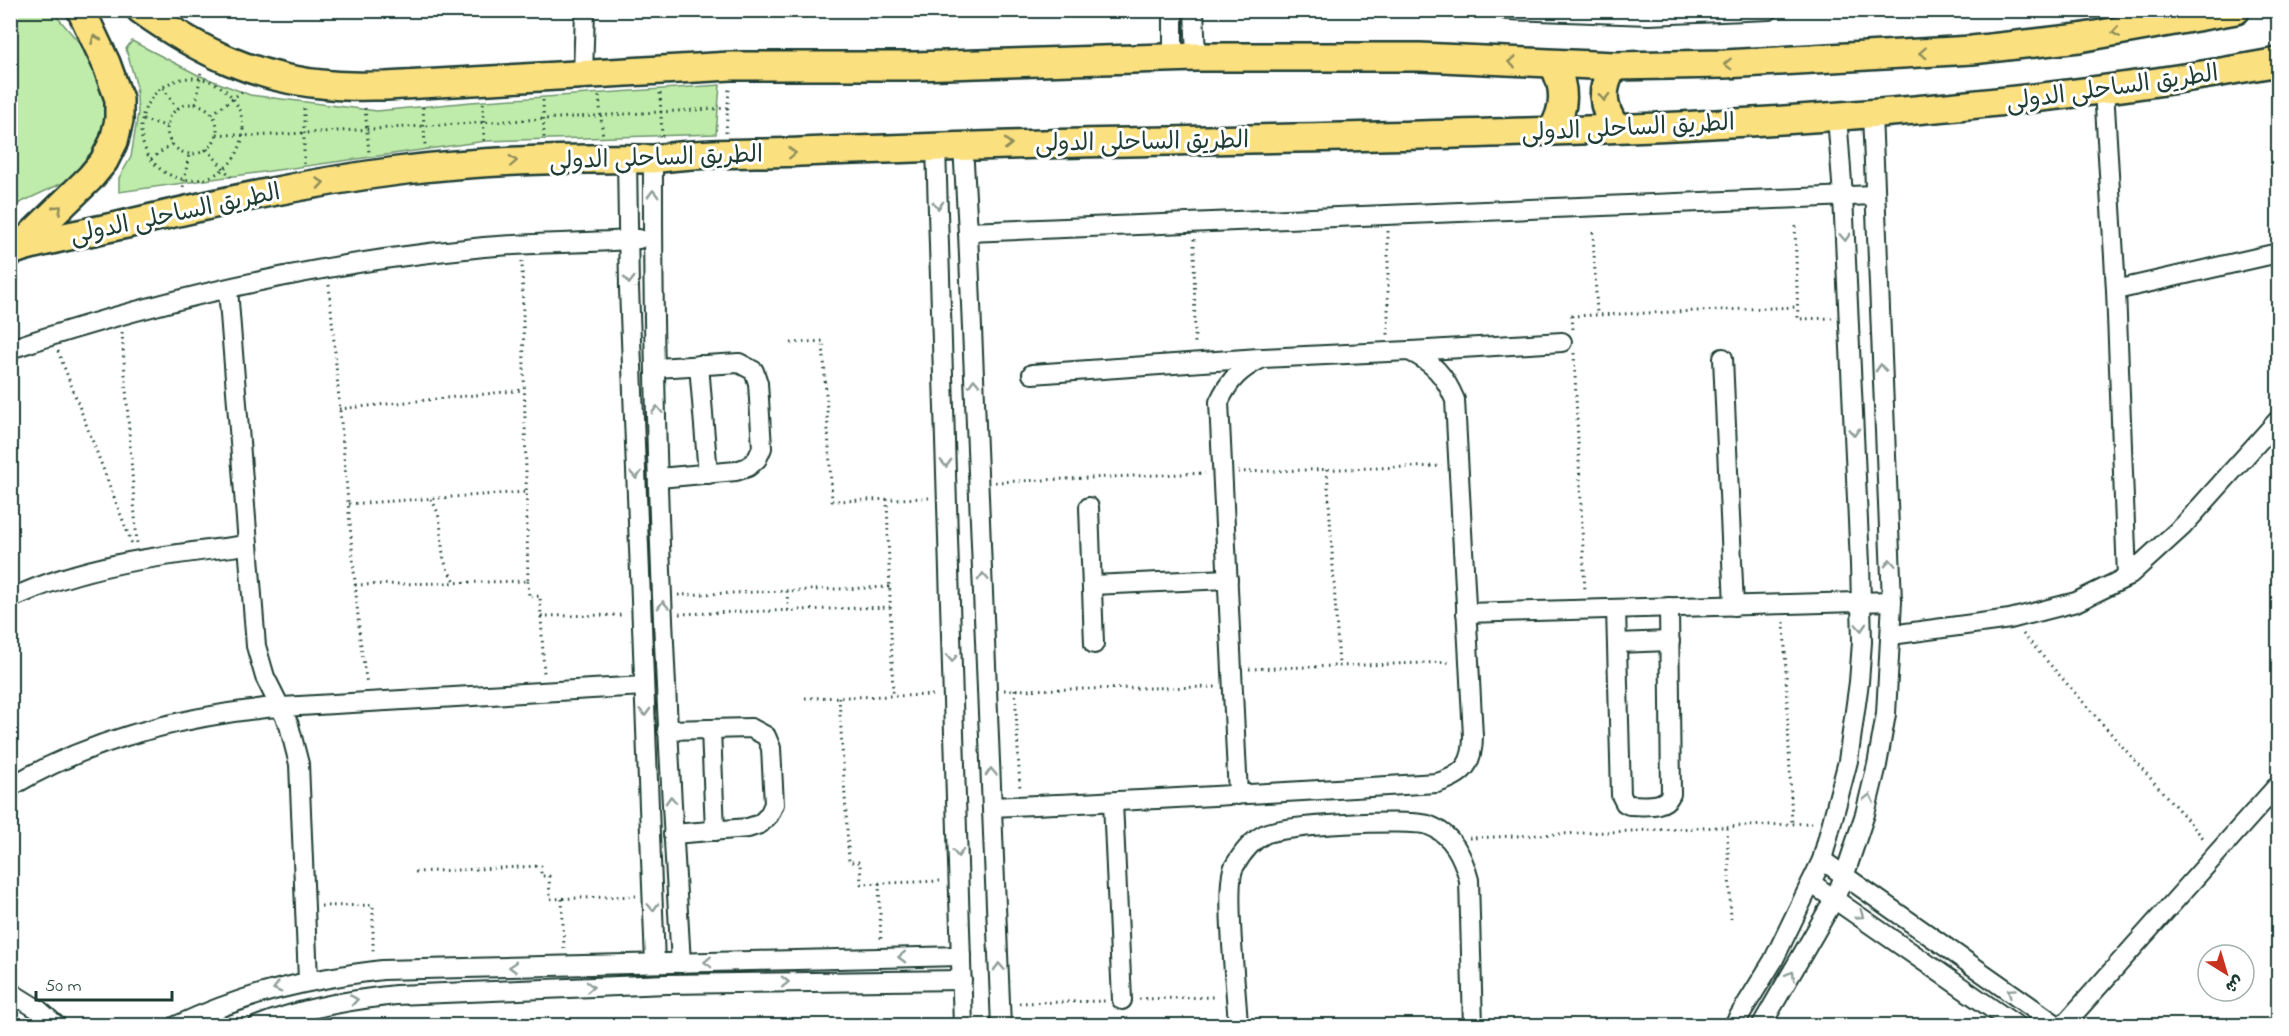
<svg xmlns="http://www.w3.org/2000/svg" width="2289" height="1036" font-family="'Indie Flower','Playpen Sans Arabic',sans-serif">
<rect width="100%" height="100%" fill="#fff"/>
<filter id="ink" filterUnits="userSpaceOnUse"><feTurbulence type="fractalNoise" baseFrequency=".0167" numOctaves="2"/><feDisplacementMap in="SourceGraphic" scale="12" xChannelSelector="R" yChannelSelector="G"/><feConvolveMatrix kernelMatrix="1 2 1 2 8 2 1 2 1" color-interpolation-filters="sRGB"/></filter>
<g filter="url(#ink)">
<g fill="#bfecaa" stroke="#6f946f" stroke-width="1.5">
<polygon points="10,11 52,11 96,62 112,118 82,174 11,207"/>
<polygon points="132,41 198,75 250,95 377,111 471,102 720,85 716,134 486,141 119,192 119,178 131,157 138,113 136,84 126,49"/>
</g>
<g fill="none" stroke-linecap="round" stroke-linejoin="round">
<g stroke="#1f3d34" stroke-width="22">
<g id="minor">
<polyline points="1194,10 1196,57"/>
<polyline points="1507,10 1649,15 1769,10"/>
<polyline points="1173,57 1173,10"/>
<polyline points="583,75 585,10"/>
<polyline points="2104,90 2116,290 2127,577"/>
<polyline points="963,146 968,232 1001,1026"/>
<polyline points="936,147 963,1026"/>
<polyline points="627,159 629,288 655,963"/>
<path d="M653,159C652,427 665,695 681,963"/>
<polyline points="968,232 1874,195"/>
<polyline points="228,289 256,646 265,677 289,725 299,764 308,980"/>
<polyline points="2116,290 2278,253"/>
<path d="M10,349C161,299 318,263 475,248C530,242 584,244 639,239"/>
<polyline points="1411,351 1562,342"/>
<polyline points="1723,358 1734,606"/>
<polyline points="699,365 708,474"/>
<polyline points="656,368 739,363 754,371 758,383 762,448 757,459 748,467 736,471 659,478"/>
<polyline points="1032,374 1259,358"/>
<polyline points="1089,507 1094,644"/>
<polyline points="1092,585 1228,579"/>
<path d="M10,599C86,563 167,555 248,545"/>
<path d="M1616,609L1621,795L1625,803L1629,805C1644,805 1664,809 1671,794L1669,607"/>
<polyline points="1466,613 1892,601"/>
<polyline points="1891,635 2010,619 2076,602 2127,577 2183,526 2278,420"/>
<polyline points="1617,643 1670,641"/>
<polyline points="711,729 715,831"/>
<polyline points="667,730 751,728 766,736 771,748 774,804 769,815 760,824 748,828 673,834"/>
<path d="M10,787C87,741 177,718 265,708L644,686"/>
<polyline points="1113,802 1122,1000"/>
<path d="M992,807C1141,801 1289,792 1437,783C1464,775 1473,764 1473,736L1455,400C1445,376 1433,362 1409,351L1263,358C1241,368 1229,380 1219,402L1238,795"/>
<polyline points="1822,860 2058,1026"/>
<polyline points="1811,883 2017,1026"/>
<polyline points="10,992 39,1010 57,1026"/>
<path d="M176,1026C244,994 308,979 382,970L961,956"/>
<path d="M257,1026C302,1008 348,1000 396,995L667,984L962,980"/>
<path d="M1238,1026C1237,997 1224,887 1234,867C1242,853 1251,841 1265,834C1283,825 1407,819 1428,825C1453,834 1463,857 1469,880L1473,1026"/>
<polyline points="1733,1026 1773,961 1822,860 1848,761 1859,682 1862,642 1860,564 1843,196 1837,116"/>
<polyline points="1761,1026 1835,898 1845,874 1865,814 1877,765 1886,714 1892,601 1872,114"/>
<polyline points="2063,1026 2278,785"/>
</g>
</g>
<g stroke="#1f3d34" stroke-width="32">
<g id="highway">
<path d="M141,10C200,52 258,80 331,85C349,87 368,86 386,86L731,66H915L1196,57H1420L1614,66L1725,64L1972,50L2079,38L2236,10"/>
<path d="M1614,66C1600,88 1601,107 1616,128"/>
<path d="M1552,131C1566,108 1566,87 1553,64"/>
<polyline points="17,249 90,178 104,161 114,141 119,120 119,99 106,63 81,10"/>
<path d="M10,251C52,237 96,232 139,221C225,201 311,182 398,171C483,160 568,158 653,159C700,152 753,154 800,152C909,148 1019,144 1128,142C1512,132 1900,132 2278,62"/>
</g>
</g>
<g stroke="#1f3d34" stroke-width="3" stroke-dasharray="1.5 4.5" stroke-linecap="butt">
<circle cx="192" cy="129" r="51"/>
<polyline points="163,88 177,109"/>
<polyline points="660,93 662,137"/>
<polyline points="599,96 603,138"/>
<polyline points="543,100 544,138"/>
<polyline points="483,103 484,142"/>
<polyline points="196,104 201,71"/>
<circle cx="192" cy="129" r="25"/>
<polyline points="423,107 425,145"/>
<polyline points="365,108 369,153"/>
<polyline points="212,114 244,90"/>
<polyline points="143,120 167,126"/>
<polyline points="726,133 729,89"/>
<polyline points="217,134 254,136 728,108"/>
<polyline points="207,149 231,177"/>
<polyline points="151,159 172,144"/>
<polyline points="304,164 304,104"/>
<polyline points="183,187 189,154"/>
<polyline points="1795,226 1798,319 1832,318"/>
<polyline points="1388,231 1388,336"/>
<polyline points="1593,232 1597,314"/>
<polyline points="1194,239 1195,346"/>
<polyline points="329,285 360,639 367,685"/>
<polyline points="1573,329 1572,316 1797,307"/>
<polyline points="122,332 137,544"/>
<polyline points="791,343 823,341 832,501 929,498"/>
<polyline points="58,351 132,544"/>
<polyline points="1574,353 1585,592"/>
<polyline points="339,409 524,390"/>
<polyline points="1327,469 1339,665"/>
<polyline points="1238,472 1442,466"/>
<polyline points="995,482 1205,473"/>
<path d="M431,499C450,528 432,556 457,583"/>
<polyline points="887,499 893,696"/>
<polyline points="349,504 526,492"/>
<polyline points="528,581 529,597 540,596 544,674"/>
<polyline points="355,585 528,581 522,261"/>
<polyline points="787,591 788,610"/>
<polyline points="678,595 890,587"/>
<polyline points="679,614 890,607"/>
<polyline points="541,616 623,615"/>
<polyline points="1784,622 1792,824"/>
<polyline points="2023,634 2205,840"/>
<polyline points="1249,669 1452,662"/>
<polyline points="1015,689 1020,790"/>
<polyline points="1004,690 1216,687"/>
<polyline points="839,697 849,862 860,862 861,884 940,881"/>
<polyline points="805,698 936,695"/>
<polyline points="1727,828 1731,919"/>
<polyline points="1469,838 1813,823"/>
<polyline points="415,872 541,866 541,876 549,876 550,899 636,896"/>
<polyline points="879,883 881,942"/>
<polyline points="562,899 564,948"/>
<polyline points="321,906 373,905 373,953"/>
<polyline points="1139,999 1215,997"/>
<polyline points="1019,1003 1105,1001"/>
</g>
<use href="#minor" stroke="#fff" stroke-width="18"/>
<use href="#highway" stroke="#fbe080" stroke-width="27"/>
</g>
<defs><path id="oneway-chevron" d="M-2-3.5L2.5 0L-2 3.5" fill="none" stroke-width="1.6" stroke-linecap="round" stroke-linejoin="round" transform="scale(1.5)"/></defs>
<g stroke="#8d8e5a">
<use href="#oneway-chevron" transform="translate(2116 32) rotate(171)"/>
<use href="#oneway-chevron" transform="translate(95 39) rotate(-115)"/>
<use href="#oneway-chevron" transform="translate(1923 53) rotate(177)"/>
<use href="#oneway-chevron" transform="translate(1512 62) rotate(-177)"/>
<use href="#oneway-chevron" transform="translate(1728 64) rotate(178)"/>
<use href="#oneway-chevron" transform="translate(1604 97) rotate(89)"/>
<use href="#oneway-chevron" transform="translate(1008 144) rotate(-1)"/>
<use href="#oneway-chevron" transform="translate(792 153) rotate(-2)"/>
<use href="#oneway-chevron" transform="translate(513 161) rotate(-3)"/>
<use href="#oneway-chevron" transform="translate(320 183) rotate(-9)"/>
<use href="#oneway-chevron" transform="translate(58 209) rotate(-44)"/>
</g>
<g stroke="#8f9e9a">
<use href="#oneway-chevron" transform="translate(653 194) rotate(-90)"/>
<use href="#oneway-chevron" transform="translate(938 205) rotate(88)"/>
<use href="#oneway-chevron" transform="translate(1845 237) rotate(87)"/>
<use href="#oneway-chevron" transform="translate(629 280) rotate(89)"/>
<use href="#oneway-chevron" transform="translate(1881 368) rotate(-93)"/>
<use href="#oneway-chevron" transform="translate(974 383) rotate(-92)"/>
<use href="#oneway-chevron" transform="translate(657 410) rotate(-92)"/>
<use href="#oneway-chevron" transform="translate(1854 432) rotate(87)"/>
<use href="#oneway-chevron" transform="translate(946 463) rotate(88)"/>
<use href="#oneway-chevron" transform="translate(636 475) rotate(88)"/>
<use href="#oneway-chevron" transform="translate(1890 563) rotate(-93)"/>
<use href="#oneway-chevron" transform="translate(983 577) rotate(-92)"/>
<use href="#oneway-chevron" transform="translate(663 605) rotate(-92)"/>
<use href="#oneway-chevron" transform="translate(1861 627) rotate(87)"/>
<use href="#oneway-chevron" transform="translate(952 658) rotate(88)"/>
<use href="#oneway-chevron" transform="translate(645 712) rotate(88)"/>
<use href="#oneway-chevron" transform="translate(991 772) rotate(-92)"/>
<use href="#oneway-chevron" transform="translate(1869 798) rotate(-76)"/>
<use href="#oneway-chevron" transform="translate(671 800) rotate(-93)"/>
<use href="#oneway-chevron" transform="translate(958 853) rotate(88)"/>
<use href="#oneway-chevron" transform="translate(653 907) rotate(88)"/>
<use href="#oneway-chevron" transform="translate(1860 915) rotate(35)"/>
<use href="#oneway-chevron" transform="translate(902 957) rotate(179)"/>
<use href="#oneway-chevron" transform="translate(708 962) rotate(178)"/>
<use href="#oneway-chevron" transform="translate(513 967) rotate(179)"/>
<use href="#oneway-chevron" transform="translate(999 967) rotate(-92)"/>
<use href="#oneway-chevron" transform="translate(1791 975) rotate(-60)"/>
<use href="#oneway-chevron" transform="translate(785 982) rotate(-1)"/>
<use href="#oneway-chevron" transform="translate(590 987) rotate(-2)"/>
<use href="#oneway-chevron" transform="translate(277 988) rotate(165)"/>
<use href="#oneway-chevron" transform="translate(2011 992) rotate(-145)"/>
<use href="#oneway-chevron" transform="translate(354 1000) rotate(-9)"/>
</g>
</g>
<g text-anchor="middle" stroke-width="6" stroke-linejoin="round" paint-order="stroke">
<g font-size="24" fill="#1f3d34" stroke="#fff">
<text transform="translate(2112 87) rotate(-8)" y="8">الطريق الساحلى الدولى</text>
<text transform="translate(1628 127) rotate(-3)" y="8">الطريق الساحلى الدولى</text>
<text transform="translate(1142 141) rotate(-1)" y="8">الطريق الساحلى الدولى</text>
<text transform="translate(656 157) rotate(-2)" y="8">الطريق الساحلى الدولى</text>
<text transform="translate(175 213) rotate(-12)" y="8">الطريق الساحلى الدولى</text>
</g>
</g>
<rect width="2289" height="1036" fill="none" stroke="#fff" stroke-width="36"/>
<rect x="18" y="18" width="2253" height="1000" fill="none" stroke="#1f3d34" stroke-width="2" filter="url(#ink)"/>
<g transform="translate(2226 973) rotate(143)"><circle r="28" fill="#ffffff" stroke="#a5b1ae" stroke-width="1.5"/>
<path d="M0-4.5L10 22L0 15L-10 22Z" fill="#c8321e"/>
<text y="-9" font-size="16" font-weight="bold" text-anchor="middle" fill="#1f3d34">ش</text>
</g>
<path d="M36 991v9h136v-9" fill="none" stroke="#1f3d34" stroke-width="3"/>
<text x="45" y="991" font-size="18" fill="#1f3d34" stroke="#ffffff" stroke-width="4.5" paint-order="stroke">50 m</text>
</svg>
